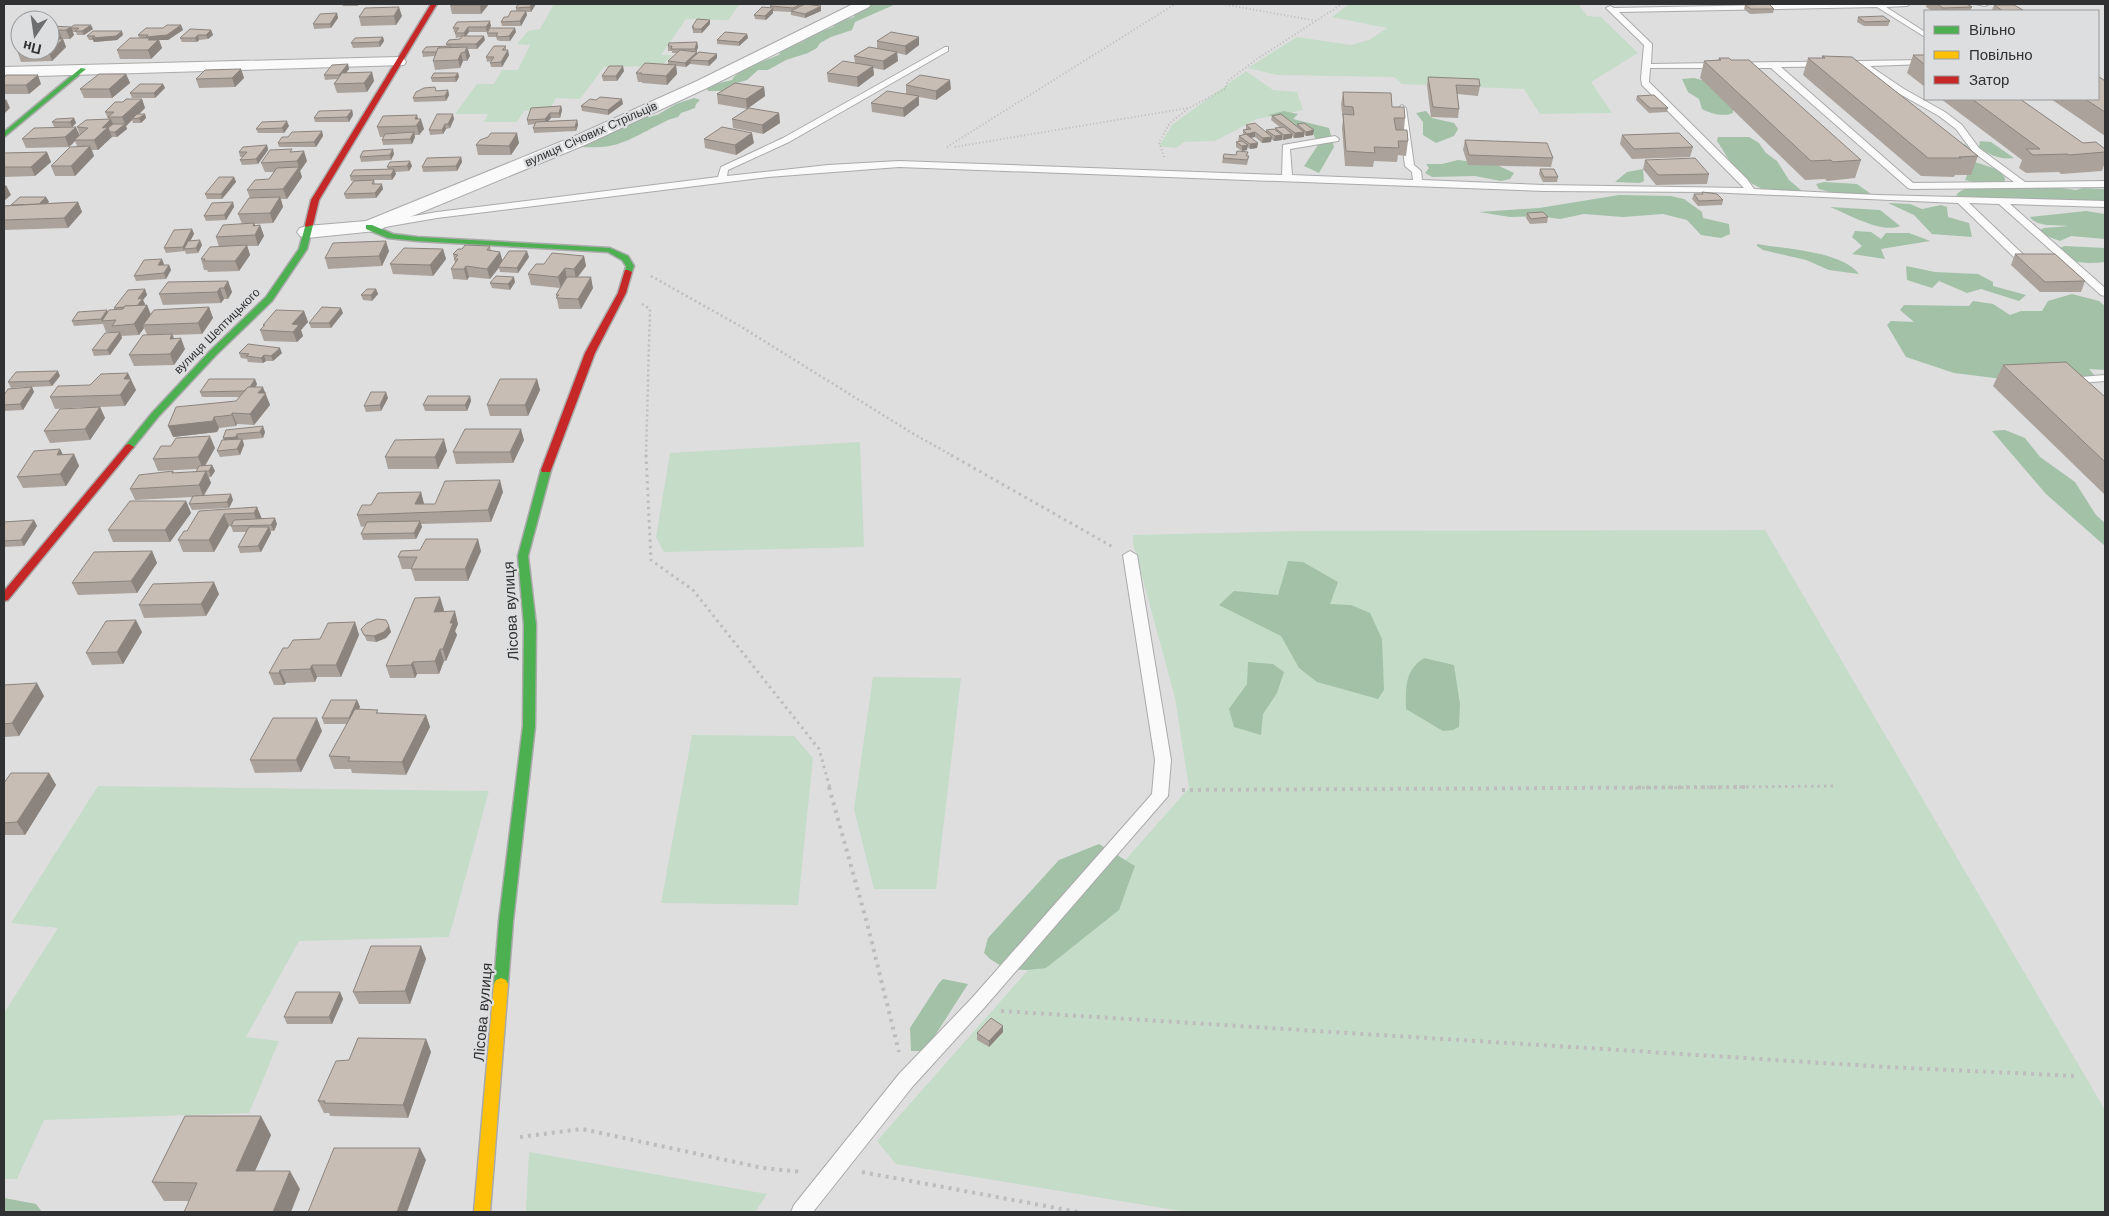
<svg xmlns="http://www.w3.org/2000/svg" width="2109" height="1216" font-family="'Work Sans',sans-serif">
<rect width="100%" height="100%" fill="#dededf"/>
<g fill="#c5dcc8">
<polygon points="554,4 740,4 728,20 686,19 661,55 672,55 662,66 604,67 580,99 556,98 550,109 524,111 517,122 484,122 488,114 455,114 477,84 494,84 502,70 518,70 530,45 517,44 528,31 540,29"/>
<polygon points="1349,4 1578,4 1587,16 1601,17 1638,53 1591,82 1612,113 1540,114 1524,89 1402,84 1394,77 1277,75 1248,68 1297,37 1351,45 1369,40 1387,28 1332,17"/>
<polygon points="1246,71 1273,90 1297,92 1303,110 1257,119 1215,141 1184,142 1176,148 1159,146 1173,124"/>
<polygon points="860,442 864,547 664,552 656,537 670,453"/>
<polygon points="1765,530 2105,1110 2105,1212 1187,1212 896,1164 877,1141 1189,788 1175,698 1133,543 1133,535 1301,531"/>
<polygon points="873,677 961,678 936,889 874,889 854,809"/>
<polygon points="692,735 794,736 813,758 798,905 661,903"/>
<polygon points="98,786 489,791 449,937 299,941 246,1037 279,1041 249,1113 44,1120 17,1179 4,1179 4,1013 58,928 11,923"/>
<polygon points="529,1152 767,1194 755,1212 526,1212"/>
</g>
<g fill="#a2c1a7">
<path d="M871,4H896L855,22L852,30L831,37L820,43L817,48L808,53L786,60L768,70H758L747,80L730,85L729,89L722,91H708L707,89L715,84L732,80C738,69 766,60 779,55L783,47L802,42L814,34L833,27L839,21L854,17L855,13Z"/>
<path d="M1694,78L1709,82L1733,107V113C1724,117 1711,114 1702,109L1699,99L1688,92L1682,79Z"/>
<path d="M694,98L700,100L696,104L695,108L681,113L678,117C668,119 661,124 652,128C624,143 613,149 581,147L582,143L640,118L657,115L676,104Z"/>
<polygon points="1284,111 1298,114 1293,119 1329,128 1334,147 1319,173 1304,166 1318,145 1312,131 1284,125 1280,119 1268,115"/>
<polygon points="1426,111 1432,118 1454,123 1458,129 1454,136 1436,143 1423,135 1423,122 1416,113"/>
<path d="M1718,137H1749L1759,143L1766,153L1777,161L1789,180L1802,191L1799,195C1778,197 1755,189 1740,174C1731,165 1724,151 1717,141Z"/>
<polygon points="1954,140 1966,145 1974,153 1966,159 1999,170 2005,178 2004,185 1990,186 1965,180 1968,173"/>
<path d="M1980,141L1991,142L2014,158C2000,160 1989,155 1979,147Z"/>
<polygon points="1458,160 1497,165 1514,173 1510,179 1501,181 1475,176 1432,177 1425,173 1429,168 1426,164 1442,164"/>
<polygon points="1643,169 1644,181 1640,183 1615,182 1627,172"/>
<polygon points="1824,182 1857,184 1871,194 1865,199 1847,197 1819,189 1816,184"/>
<path d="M2032,184L2076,190L2083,188L2105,189V203L1960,197L1956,195C1969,182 1988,189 2005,189C2014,189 2023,185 2032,184Z"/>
<polygon points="1619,195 1671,196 1684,199 1702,212 1703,218 1729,224 1730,234 1721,238 1701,235 1687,220 1663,214 1623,217 1584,214 1560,219 1539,216 1510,217 1479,212 1539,208"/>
<polygon points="1888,203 1910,204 1922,209 1941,205 1947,207 1948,217 1969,223 1972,237 1932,234 1914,215"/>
<path d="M1830,207L1880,210L1900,226C1882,234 1848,214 1830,207Z"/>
<path d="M2086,211L2105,214V239L2071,236L2060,241L2039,233L2038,231L2044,228L2069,226C2058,225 2036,227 2030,217Z"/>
<polygon points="1855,231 1871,232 1881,239 1886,233 1909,233 1930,241 1881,249 1885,259 1852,254 1862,246 1852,237"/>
<path d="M1757,244C1784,249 1842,251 1859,274L1829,270L1806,260L1763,250L1757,246Z"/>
<path d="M2064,246L2105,248V262C2086,264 2070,264 2055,251Z"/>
<polygon points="1906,266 1935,272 1978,274 1993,282 1993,286 2026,295 2019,301 1981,289 1967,293 1939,281 1932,288 1907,280"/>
<polygon points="2072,294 2099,301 2105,306 2105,370 2089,369 2096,377 2019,381 1954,373 1906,357 1887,325 1891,321 1914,322 1900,310 1904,305 1969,306 1973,301 1993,304 2010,315 2021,311 2042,311 2048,301"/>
<polygon points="2005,430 2025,438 2040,457 2075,482 2096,515 2105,523 2105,546 2046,494 1992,431"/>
<polygon points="1288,561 1303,562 1338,582 1330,604 1351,605 1370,613 1382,639 1384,690 1378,699 1317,682 1299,668 1281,636 1219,605 1234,591 1278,595"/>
<path d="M1424,658L1454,665L1460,704L1459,727L1453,730L1443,731L1406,709C1406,688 1404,671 1424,658Z"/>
<polygon points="1248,662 1273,664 1284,672 1277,693 1263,714 1261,735 1234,727 1229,709 1247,684"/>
<polygon points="1099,844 1135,866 1119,910 1046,968 1027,970 1006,969 990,959 984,953 988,938 1059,860"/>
<polygon points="943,979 968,984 925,1051 911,1051 910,1028 939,983"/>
<polygon points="4,1198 36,1204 42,1212 4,1212"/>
</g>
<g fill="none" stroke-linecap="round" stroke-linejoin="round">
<g stroke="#aaaaab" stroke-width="2">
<g id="lane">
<path d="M1811,4H1910L1907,6L1886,7L1925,32V37L1877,7L1619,12L1652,44L1651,64L1925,60V64L1870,66L1904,89L1945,112L1962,125L1979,148L2025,182L2105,181V187L1911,189L1908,188L1771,68H1650L1649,82L1747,179L1754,189L1878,195L2105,201V207L2010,204L2105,288V296L2101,295L1999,204L1969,203L2028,259V263H2020L1958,203L1708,192L1544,191L899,167L768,177L437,218L379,228L374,225L379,222L437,212L718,177L721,167L783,138L945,47H948V51L789,142L728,170L727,176L828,165L899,161L1282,175L1283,145L1335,136L1339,139L1338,141L1290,149L1292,175L1413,180L1412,172L1405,166L1398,108L1402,105L1406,108L1414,165L1421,171L1422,180L1544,185L1744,188L1642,85L1641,78L1644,45L1606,8L1610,6L1614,8ZM1860,66L1898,93L1939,116L1956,129L1973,152L2014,182L1913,183L1781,67Z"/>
<polygon points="1975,4 1989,4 1985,6"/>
<polygon points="2105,375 2105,381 2069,384 2063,381 2069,378"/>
<polygon points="1130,551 1137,555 1171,760 1168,796 984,1008 913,1086 813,1212 791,1212 794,1205 899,1074 972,998 1152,794 1155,760 1123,555"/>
</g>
</g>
<g stroke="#aaaaab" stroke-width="2">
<g id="street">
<polygon points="853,4 871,4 869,7 709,87 587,144 376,231 307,238 300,236 297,232 300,228 307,226 366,221 575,136 697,81"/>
<polygon points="398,57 404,59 406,62 404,65 4,77 4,67"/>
</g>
</g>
<g stroke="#aaaaab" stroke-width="3">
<g id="fast">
<polygon points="81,68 86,69 4,137 4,132"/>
<polygon points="306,223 313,225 307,249 272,301 216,355 158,417 132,449 126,449 124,447 126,445 152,413 210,351 266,297 299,249"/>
<polygon points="366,225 372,225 393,234 417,237 610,248 628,256 634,266 631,274 625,274 626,266 622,260 608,252 417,241 388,238 366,229"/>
<polygon points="546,467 551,470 528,556 536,625 535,726 513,921 508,984 506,988 501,990 496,988 494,984 499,921 523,726 524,625 518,556 541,470"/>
</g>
</g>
<g stroke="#aaaaab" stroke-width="3">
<polygon id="slow" points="501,978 506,980 508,984 490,1212 474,1212 494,984 496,980"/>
</g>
<g stroke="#aaaaab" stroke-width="3">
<g id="jam">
<polygon points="431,4 437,4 319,200 313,225 306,227 305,225 311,200"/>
<polygon points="625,270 628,270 632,272 626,293 595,353 551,470 550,472 542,472 541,470 585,353 618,293"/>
<polygon points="129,444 134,447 132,449 8,600 4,601 4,591 126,445"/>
</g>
</g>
<g stroke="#bdbdbd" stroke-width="2" stroke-dasharray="1 2.5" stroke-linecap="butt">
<polyline points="1222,4 1317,21"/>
<polyline points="947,147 1175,4"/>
<polyline points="955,147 1188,108"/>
<polyline points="1164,157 1159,142 1170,123 1189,108 1225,89 1228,81 1257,59 1342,4"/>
</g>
<g stroke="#bdbdbd" stroke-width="2.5" stroke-dasharray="2 3" stroke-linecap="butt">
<polyline points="651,276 740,326 912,433 953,456"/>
<polyline points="642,304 650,309 646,456"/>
</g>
<g stroke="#bdbdbd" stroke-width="3" stroke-dasharray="2.5 4" stroke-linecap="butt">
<polyline points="646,455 651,560 693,590 819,749 830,788"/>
<polyline points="951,455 1113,547"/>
<polyline points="1629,788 1834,786"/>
</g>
<g stroke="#bdbdbd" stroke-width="4" stroke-dasharray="3 5" stroke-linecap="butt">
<polyline points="829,787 867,923 899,1052"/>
<polyline points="1182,790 1749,787"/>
<polyline points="1001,1011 1887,1067 2076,1076"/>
<polyline points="520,1137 582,1129 763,1168 802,1172"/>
<polyline points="862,1172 1078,1212"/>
</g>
<use href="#lane" fill="#fafafa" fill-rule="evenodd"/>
<use href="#street" fill="#fafafa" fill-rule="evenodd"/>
<use href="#fast" fill="#4caf50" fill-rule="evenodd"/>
<use href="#slow" fill="#ffc107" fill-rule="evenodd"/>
<use href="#jam" fill="#c62828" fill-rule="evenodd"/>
</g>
<g fill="#aba39b">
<polygon points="342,4 359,4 358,6 343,6"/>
<polygon points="451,4 489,4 481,14 452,14 450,5"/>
<polygon points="536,4 531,12 526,12 527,15 521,26 502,26 501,22 516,11 516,8"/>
<polygon points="802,4 802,5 821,11 805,18 791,15 791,12 773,11 773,13 766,20 755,19 754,15 770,8 770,6"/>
<polygon points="1927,4 1967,4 1972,7 1970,11 1932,11 1926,7"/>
<polygon points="1745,5 1774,9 1773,13 1750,14 1744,9"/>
<polygon points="1994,5 2023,10 2023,11 1995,11 1992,10"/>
<polygon points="337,13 338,18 331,28 314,29 313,24"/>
<polygon points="402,16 396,25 361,26 359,17"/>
<polygon points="1858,17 1890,21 1888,26 1864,26 1857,22"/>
<polygon points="710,24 702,33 693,33 693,31 692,27"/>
<polygon points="50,25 51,25 51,26 93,29 84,35 77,35 76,32 73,32 74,35 70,39 63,39 66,47 52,61 21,62 18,53 50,50"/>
<polygon points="181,25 183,30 168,40 159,40 162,48 151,59 120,59 117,50 139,38 138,35 163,28"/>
<polygon points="491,26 487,32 469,32 466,36 485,40 477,49 468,49 470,56 467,61 463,61 460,68 435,70 433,61 435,56 423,57 422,52 447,46 446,44 460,39 461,37 456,38 455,33 455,32 454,32 453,28"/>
<polygon points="20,30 20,43 18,43 14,34"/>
<polygon points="211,30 213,35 208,39 199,40 197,42 182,42 180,38"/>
<polygon points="516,32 510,41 500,41 497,40 496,37 488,37 487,33"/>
<polygon points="747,34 748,38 739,46 717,44 717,40"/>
<polygon points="123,35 117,40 94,42 93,40 89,40 87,36"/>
<polygon points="383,37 384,41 380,47 353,48 351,43"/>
<polygon points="919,37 919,45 906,55 897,53 898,61 884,70 873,68 874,75 858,87 828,82 827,73 855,63 854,56 877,48 877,41"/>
<polygon points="697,42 698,47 696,52 697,52 698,54 717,54 717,58 709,66 691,64 691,63 686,67 676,66 677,74 667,85 642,83 642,82 638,82 636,73 668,64 668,61 677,53 672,53 672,51 668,51 668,46"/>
<polygon points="506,46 506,50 509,55 502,67 491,67 490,63 491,61 487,62 486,57"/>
<polygon points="1913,55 1925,55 1925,87 1907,73"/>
<polygon points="1822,56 1978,156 1971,175 1955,175 1954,177 1921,176 1803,75 1808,58 1822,58"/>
<polygon points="1719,58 1861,160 1855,178 1827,181 1825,179 1805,180 1700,78 1704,61 1718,60"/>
<polygon points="348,64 349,69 346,73 372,72 374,81 367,92 337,93 334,84 337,79 325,80 324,75"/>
<polygon points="241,69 244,78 235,87 199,88 196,79"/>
<polygon points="624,71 617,81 603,81 602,76"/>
<polygon points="458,73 459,77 456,82 432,82 431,78"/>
<polygon points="126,74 130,83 112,98 84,98 80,89"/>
<polygon points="1428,77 1480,86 1478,96 1457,94 1459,109 1458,118 1431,117 1427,86"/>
<polygon points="4,78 41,84 29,94 4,94"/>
<polygon points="2105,81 2105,136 2051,99 2098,99"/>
<polygon points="163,84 165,88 155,98 132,98 130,93"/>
<polygon points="906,85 951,89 936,100 919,97 919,105 904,117 872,112 871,103 906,94"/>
<polygon points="764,87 765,96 747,109 718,104 717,94"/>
<polygon points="448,90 449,95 446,101 414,102 413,98 436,91"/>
<polygon points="1343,92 1392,107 1405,118 1404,130 1408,141 1406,156 1398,155 1397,162 1374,161 1373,167 1345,166 1342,128 1343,120 1341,105"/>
<polygon points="1637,96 1668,108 1667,112 1649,113 1636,100"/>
<polygon points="142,99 145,108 139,114 145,114 146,118 141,123 133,123 132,120 126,126 127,129 117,137 111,137 98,150 92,150 94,156 75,176 55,176 51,166 77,146 75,141 69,147 26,148 22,139 80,136 80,135 77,127 108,119 105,112 123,102"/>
<polygon points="1941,99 2020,99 2083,143 2105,149 2105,162 2102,171 2061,174 2059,172 2026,173 2019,168 2022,160"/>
<polygon points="596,100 623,104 608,115 582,111 581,106"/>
<polygon points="561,106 562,110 560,118 551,118 548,121 577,120 578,125 576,131 534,133 533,128 535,124 528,125 527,120"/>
<polygon points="352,110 353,115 349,122 315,122 314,118"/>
<polygon points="779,113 780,123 763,134 733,128 732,119"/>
<polygon points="1272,116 1297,126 1297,124 1313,135 1306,136 1304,135 1304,137 1294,138 1292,136 1292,138 1283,140 1282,139 1282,140 1274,141 1271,139 1271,142 1262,143 1255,137 1251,138 1258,143 1257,148 1250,149 1247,147 1247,150 1242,151 1236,147 1236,142 1240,142 1238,141 1239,136 1243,135 1243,130 1246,130 1246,125 1266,132 1266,130 1275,130 1275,128 1281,128 1271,120"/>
<polygon points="74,118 76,123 72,127 54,127 52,122"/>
<polygon points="418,119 424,129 419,135 414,135 415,137 412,144 383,145 382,140 384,137 380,137 377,127"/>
<polygon points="454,119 450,128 446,129 443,134 430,135 429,130"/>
<polygon points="289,126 284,133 258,133 256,129"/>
<polygon points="322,131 323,136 316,147 279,147 278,143 288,137"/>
<polygon points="1622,135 1693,147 1690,157 1632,159 1620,144"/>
<polygon points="704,139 754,143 736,155 705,148"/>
<polygon points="1465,140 1553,158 1551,167 1468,165 1463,150"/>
<polygon points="519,143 511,155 478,155 476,145"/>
<polygon points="267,145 268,150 258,164 242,165 240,160 243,157 240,157 239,152"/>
<polygon points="47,152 51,162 35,176 4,177 4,153"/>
<polygon points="293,152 307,161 300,171 302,177 287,199 281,199 283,207 273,223 255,224 255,226 260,225 264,236 258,246 247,246 250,255 239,271 208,272 207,270 204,270 201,259 219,247 216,237 242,224 238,214 250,198 247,190 269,179 274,172 265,172 261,163"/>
<polygon points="1248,152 1247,156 1249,156 1248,161 1247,165 1222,163 1223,158"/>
<polygon points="394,154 391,160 361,162 360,157"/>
<polygon points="461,157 462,162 457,171 423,172 422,167"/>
<polygon points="1645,160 1709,174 1707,184 1656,185 1643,169"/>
<polygon points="412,166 409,171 395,172 396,174 392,180 363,180 374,180 375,184 383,189 376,198 346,199 344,194 353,181 351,181 350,176 388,169 387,167"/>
<polygon points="1540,169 1558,177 1557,182 1543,182 1539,174"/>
<polygon points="234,177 236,182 222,199 207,199 205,194"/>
<polygon points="1702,192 1723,200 1722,205 1698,206 1692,199 1694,194 1702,194"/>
<polygon points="46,197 49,202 47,203 78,202 82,212 68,228 4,230 4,206 11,205"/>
<polygon points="233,202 234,207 226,220 206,221 204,216"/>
<polygon points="1527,213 1548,217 1547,223 1530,224 1526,218"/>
<polygon points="192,229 194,234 190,241 202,245 198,253 186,254 185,251 166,253 164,248"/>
<polygon points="490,246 491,251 502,261 529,257 518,273 500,272 499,268 490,279 469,277 467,280 453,279 451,269 455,263 453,254 462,249"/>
<polygon points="443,249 446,259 433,276 393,274 390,264"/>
<polygon points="389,251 382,266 328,269 325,258"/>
<polygon points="2015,254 2085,281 2081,292 2040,292 2011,265"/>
<polygon points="584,256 586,266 578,277 593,288 581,309 559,309 556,295 560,288 531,285 528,274 544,264"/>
<polygon points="164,264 163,265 169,265 171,270 166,279 136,281 134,276"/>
<polygon points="228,281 232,292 228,299 224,299 221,303 163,305 159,294"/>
<polygon points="515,282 510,290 492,288 490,283"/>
<polygon points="145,289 147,295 143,300 145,304 144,305 147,305 151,314 209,307 213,318 202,334 173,335 174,338 185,349 174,365 134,366 129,355 147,335 144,328 139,335 121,336 122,338 110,355 94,356 92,350 115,332 106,332 103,324 74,326 72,321 107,310 108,313 115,310 114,308"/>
<polygon points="376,289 378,294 372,301 363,300 361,295"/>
<polygon points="304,311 308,322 301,330 303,336 297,342 264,341 260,330 263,327 263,325"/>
<polygon points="343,313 331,328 311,328 309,323"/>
<polygon points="239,353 282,353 273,361 266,361 263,363 248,362 247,359 241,358"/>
<polygon points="2003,365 2105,397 2105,495 1993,386"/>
<polygon points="60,376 52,386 32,387 34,392 23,410 4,411 4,395 28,387 11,388 8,382"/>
<polygon points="130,379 136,390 125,406 100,407 105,418 90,440 50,443 44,431 86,407 55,409 50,397 90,385"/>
<polygon points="537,379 540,390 528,416 490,416 487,405"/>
<polygon points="257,384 256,387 265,393 270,405 254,425 237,424 236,426 219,428 217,432 173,437 236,401 240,397 202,397 200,392"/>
<polygon points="470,396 471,401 467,411 425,411 423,405"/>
<polygon points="388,398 381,411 366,412 364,406"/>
<polygon points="226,430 265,432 263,438 243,440 244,445 240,455 220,457 217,451 224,440"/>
<polygon points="524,440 513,463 456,464 453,452"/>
<polygon points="215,448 205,466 212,465 215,471 211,477 209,477 211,483 204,496 233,500 229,508 192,510 189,504 193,497 135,500 130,489 173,471 174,473 196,472 197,469 158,471 153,459"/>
<polygon points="60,449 63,455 74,454 79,466 66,486 23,488 17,477"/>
<polygon points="447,451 438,469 388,469 385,457"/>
<polygon points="421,492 424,504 435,504 503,492 491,522 421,524 422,527 416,539 363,540 361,534 365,526 361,527 357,515 371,505"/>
<polygon points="186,501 191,513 170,542 113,542 108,530"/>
<polygon points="257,507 261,519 277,524 274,531 271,531 271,533 261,552 240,553 238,547 247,532 233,532 231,526 229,526 214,552 183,552 178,540 187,531 199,511"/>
<polygon points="34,520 37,526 24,546 4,547 4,522"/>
<polygon points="152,551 157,563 137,593 78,595 72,583"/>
<polygon points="481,551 468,581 415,581 411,569 402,569 398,557"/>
<polygon points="219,594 206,616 144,618 139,605"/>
<polygon points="444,610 443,612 458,624 455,631 457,635 446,661 444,661 439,674 417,674 415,678 390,678 386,666"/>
<polygon points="355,622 359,635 341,677 317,677 315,682 286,683 284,685 274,685 269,673 288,648 320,639"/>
<polygon points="389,626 391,632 386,638 376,642 367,641 361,629"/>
<polygon points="142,632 123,664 92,665 86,653"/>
<polygon points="4,685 44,696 19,736 4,737"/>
<polygon points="357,700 360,707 359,709 380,713 426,715 430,727 406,775 352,773 351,769 334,769 329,756 347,724 324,724 322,718"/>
<polygon points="322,731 301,772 255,773 250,760"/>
<polygon points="49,773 56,785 25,835 4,835 4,783"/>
<polygon points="421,946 426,959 410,1004 359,1004 353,992"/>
<polygon points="340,992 343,999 332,1024 287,1024 284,1017"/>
<polygon points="1003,1032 989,1047 977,1040 977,1033"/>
<polygon points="426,1039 431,1052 408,1118 330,1116 329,1113 324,1113 318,1101 349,1060"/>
<polygon points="271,1135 255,1171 300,1189 189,1201 164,1201 152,1182"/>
</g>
<g fill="#8b847e">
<polygon points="481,4 489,4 481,14 480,5"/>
<polygon points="532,4 536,4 531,12 530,7"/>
<polygon points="821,6 821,11 805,18 805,14"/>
<polygon points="399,7 402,16 396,25 394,16"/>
<polygon points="773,8 773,13 766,20 765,16"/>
<polygon points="526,11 527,15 521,26 520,21"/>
<polygon points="337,13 338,18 331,28 330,24"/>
<polygon points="710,20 710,24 702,33 701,29"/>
<polygon points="490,21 491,26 487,32 486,27"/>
<polygon points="91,25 93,29 84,35 82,31"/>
<polygon points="181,25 183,30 168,40 159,40 162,48 151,59 148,50 148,41 146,37"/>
<polygon points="71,27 74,35 70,39 66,30"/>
<polygon points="468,27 469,32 465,37 464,33"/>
<polygon points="515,28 516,32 510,41 509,36"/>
<polygon points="59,30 62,39 58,42 54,34"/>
<polygon points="211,30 213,35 208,39 206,35"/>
<polygon points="122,31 123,35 117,40 94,42 92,38"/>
<polygon points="747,34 748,38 739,46 739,42"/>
<polygon points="198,35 199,40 197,42 195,38"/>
<polygon points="484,36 485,40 477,49 476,44"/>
<polygon points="383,37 384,41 380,47 379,42"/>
<polygon points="919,37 919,45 906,55 905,46"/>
<polygon points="63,39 66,47 52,61 49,52"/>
<polygon points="697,42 698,47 696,53 695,49"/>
<polygon points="467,47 470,56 467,61 465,52"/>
<polygon points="508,50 509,55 502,67 501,62"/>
<polygon points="697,52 698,56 690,60 691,63 686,67 685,63"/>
<polygon points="897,52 898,61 884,70 883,61"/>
<polygon points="461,53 463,61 460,68 458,60"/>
<polygon points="717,54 717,58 709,66 708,61"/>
<polygon points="348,64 349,69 341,79 339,75"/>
<polygon points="676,65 677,74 667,85 666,76"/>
<polygon points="623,66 624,71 617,81 616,76"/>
<polygon points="873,66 874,75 858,87 857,77"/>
<polygon points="241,69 244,78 235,87 232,78"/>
<polygon points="372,72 374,81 367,92 364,83"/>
<polygon points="458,73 459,77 456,82 455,77"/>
<polygon points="126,74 130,83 112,98 109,89"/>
<polygon points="38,75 41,84 29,94 26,85"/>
<polygon points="950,80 951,89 936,100 936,91"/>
<polygon points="163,84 165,88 155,98 154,93"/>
<polygon points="764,87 765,96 747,109 746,99"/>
<polygon points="448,90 449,95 446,101 445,96"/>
<polygon points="919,96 919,105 904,117 903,108"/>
<polygon points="6,99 10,108 4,114 4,101"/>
<polygon points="142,99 145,108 134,119 132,119 132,120 126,126 122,117"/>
<polygon points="622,99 623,104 608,115 608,110"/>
<polygon points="561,106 562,110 560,118 559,113"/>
<polygon points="352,110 353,115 349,122 347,117"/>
<polygon points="550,113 551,118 546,124 545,119"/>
<polygon points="779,113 780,123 763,134 762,125"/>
<polygon points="145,114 146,118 141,123 139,118"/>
<polygon points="453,114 454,119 450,128 448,124"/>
<polygon points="417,115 419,122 421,119 424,129 419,135 415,119"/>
<polygon points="74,118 76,123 72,127 70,122"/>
<polygon points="111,119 115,129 110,132 112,137 98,150 94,140 102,128"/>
<polygon points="577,120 578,125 576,131 575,127"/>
<polygon points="287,121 289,126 284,133 282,128"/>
<polygon points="125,124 127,129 117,137 115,132"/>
<polygon points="445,124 446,129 443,134 442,130"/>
<polygon points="76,127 80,136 69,147 65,137"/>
<polygon points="1314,130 1313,135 1306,136 1306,132"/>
<polygon points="322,131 323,136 316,147 314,142"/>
<polygon points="414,132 415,137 412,144 410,139"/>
<polygon points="1255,132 1255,137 1247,138 1247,134"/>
<polygon points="1304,132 1304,137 1294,138 1295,133"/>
<polygon points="517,133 519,143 511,155 509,146"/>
<polygon points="752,133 754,143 736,155 735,145"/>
<polygon points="1292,134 1292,138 1283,140 1284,135"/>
<polygon points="1282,135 1282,140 1274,141 1275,136"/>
<polygon points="1272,137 1271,142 1262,143 1263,138"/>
<polygon points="1258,143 1257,148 1250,149 1250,144"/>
<polygon points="267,145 268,150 258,164 256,159"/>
<polygon points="1248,145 1247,150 1242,151 1242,146"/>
<polygon points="90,146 94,156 75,176 71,166"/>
<polygon points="393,149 394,154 391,160 390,155"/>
<polygon points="304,151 307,161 300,171 302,177 287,199 283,189 299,168 297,161"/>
<polygon points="47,152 51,162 35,176 31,167"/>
<polygon points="461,157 462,162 457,171 456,166"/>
<polygon points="410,161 412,166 409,171 407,166"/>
<polygon points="394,169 396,174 392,180 391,175"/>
<polygon points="234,177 236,182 222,199 221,194"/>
<polygon points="382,184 383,189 376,198 375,193"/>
<polygon points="6,185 11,195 4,201 4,187"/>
<polygon points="46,197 49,202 38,211 36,206"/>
<polygon points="280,197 283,207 273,223 270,213"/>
<polygon points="78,202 82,212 68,228 64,218"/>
<polygon points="233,202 234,207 226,220 224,215"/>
<polygon points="254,223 257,231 260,225 264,236 258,246 255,235 253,226"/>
<polygon points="192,229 194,234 186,249 184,249 184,252 183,247"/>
<polygon points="200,240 202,245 198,253 196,248"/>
<polygon points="386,241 389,251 382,266 379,256"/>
<polygon points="247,245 250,255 239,271 235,261"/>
<polygon points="443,249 446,259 433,276 430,265"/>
<polygon points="527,251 529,257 518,273 517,268"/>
<polygon points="500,252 503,262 490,279 487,269"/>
<polygon points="584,256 586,266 576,279 574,269"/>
<polygon points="162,259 164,264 160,271 158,265"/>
<polygon points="169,265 171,270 166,279 164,273"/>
<polygon points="466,266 469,277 467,280 464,269"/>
<polygon points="565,268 567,279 561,288 558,277"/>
<polygon points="514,277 515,282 510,290 508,284"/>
<polygon points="591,277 593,288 581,309 578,299"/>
<polygon points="228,281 232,292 228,299 224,288"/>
<polygon points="220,288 224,299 221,303 217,292"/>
<polygon points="145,289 147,295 143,300 145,304 138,313 138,299"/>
<polygon points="376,289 378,294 372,301 371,295"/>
<polygon points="147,305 151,316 143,325 144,328 139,335 134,324"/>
<polygon points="209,307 213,318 202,334 198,323"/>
<polygon points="341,308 343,313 331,328 329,323"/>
<polygon points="107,310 109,316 102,321 103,324 101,319"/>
<polygon points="304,311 308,322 301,330 303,336 297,342 293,332 292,324"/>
<polygon points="120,332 122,338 110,355 107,350"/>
<polygon points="172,334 176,345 181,338 185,349 174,365 170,354 170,339"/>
<polygon points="280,348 282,353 273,361 271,356"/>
<polygon points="264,355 266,361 263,363 261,358"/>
<polygon points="58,371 60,376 52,386 49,381"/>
<polygon points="128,373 136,390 125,406 120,395 124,379"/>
<polygon points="255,379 257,384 248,397 246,391"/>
<polygon points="537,379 540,390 528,416 525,405"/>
<polygon points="32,387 34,392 23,410 20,404"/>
<polygon points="263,387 270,405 254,425 250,414 258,393"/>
<polygon points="386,392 388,398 381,411 380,405"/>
<polygon points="470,396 471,401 467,411 465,405"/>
<polygon points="100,407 105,418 90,440 85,429"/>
<polygon points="232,413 237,424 236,426 232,415"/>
<polygon points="214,417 219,428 217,432 173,437 168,426"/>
<polygon points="263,426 265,432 263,438 260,432"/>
<polygon points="521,429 524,440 513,463 510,452"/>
<polygon points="237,434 239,440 225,444 223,438"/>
<polygon points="210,436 215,448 203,469 198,457"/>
<polygon points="242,439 244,445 240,455 237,449"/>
<polygon points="444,439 447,451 438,469 435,457"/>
<polygon points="60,449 66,461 57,455"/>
<polygon points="74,454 79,466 66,486 60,474"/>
<polygon points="212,465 215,471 211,477 209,471"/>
<polygon points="206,471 211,483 203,496 199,485"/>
<polygon points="500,480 503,492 491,522 488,510"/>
<polygon points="421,492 424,504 420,513 415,504"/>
<polygon points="231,494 233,500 229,508 227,502"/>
<polygon points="186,501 191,513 170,542 165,530"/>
<polygon points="257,507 262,519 258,525 254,513"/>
<polygon points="224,514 229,526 214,552 209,540"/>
<polygon points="275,518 277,524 274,531 271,525"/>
<polygon points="34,520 37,526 24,546 21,540"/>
<polygon points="420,521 422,527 416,539 414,533"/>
<polygon points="269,527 271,533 261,552 258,546"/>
<polygon points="478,539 481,551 468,581 465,569"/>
<polygon points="152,551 157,563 137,593 131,581"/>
<polygon points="214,582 219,594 206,616 201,604"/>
<polygon points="440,597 444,610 438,624 434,612"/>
<polygon points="455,611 458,624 455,631 457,635 446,661 443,649 450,623"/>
<polygon points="136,620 142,632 123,664 117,652"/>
<polygon points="355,622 359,635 341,677 336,665"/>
<polygon points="389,626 391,632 386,638 376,642 374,636"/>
<polygon points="440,649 444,661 439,674 435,661"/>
<polygon points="413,662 417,674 415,678 411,665"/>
<polygon points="312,665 317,677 315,682 310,669"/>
<polygon points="280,670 286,683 284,685 279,673"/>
<polygon points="37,683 44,696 19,736 12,723"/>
<polygon points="357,700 360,707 351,724 349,718"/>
<polygon points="426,715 430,727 406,775 402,762"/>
<polygon points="317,718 322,731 301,772 296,760"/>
<polygon points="49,773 56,785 25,835 17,822"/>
<polygon points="421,946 426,959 410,1004 405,991"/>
<polygon points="340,992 343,999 332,1024 329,1017"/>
<polygon points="1003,1026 1003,1032 989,1047 989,1041"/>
<polygon points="426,1039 431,1052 408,1118 403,1105"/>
<polygon points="261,1116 271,1135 247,1189 236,1171"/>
<polygon points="420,1148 426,1160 407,1212 397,1212"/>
<polygon points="290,1171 300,1189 291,1212 273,1212"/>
</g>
<g fill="#c7bdb4" stroke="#8b847e">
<polygon points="451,4 481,4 480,5 450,5"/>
<polygon points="518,4 532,4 530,7 516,8"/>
<polygon points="773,4 801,4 793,8 770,6"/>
<polygon points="805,4 821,6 805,14 791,11"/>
<polygon points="1769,4 1774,9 1751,9 1745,5"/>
<polygon points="1937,4 1967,4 1972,7 1943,8"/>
<polygon points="1994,5 2014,5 2023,10 2003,11"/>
<polygon points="399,7 394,16 359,17 365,8"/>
<polygon points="762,7 773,8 765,16 754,15"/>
<polygon points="511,11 526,11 520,21 501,22 504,17 508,17"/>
<polygon points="337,13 330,24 313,24 320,14"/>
<polygon points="1883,16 1890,21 1865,22 1858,17"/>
<polygon points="697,19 710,20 701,29 693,29 694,27 692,27"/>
<polygon points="490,21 486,27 468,27 464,33 455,33 459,28 453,28 457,22"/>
<polygon points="74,25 91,25 82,31 75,31 79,28 70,28"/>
<polygon points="167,25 181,25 167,35 146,37 148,35 138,35 146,28 163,28"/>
<polygon points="50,26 71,27 66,30 59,30 54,34 50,34"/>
<polygon points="490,28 515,28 509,36 499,37 496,35 498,33 487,33"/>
<polygon points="190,29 211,30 206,35 198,35 195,38 180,38"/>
<polygon points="20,30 20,34 14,34"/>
<polygon points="93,31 122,31 116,36 92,38 95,36 87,36"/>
<polygon points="725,32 747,34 739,42 717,40"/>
<polygon points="891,32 919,37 905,46 877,41"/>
<polygon points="462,36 484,36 476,44 446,44 449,40 460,39"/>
<polygon points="383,37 379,42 351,43 355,38"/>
<polygon points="130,38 150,38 148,40 158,40 148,50 117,50"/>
<polygon points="50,39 63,39 49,52 18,53 21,50 50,50"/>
<polygon points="697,42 695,49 671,49 672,46 668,46 669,43"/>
<polygon points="451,46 450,48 438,48 437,52 422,52 426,47"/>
<polygon points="494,46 506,46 502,50 508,50 501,62 490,63 494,57 486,57"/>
<polygon points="467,47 465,52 461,53 458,60 433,61 438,48"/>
<polygon points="869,47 897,52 883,61 854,56"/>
<polygon points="680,50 697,52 685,63 668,61"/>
<polygon points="699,52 717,54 708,61 690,60"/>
<polygon points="1913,55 1925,55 1925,65"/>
<polygon points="1822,56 1852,57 1978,156 1959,157 1961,158 1928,158 1808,58 1825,58"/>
<polygon points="1719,58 1729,58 1731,60 1749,60 1861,160 1833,162 1831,160 1811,161 1704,61 1721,60"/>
<polygon points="843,61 873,66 857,77 827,73"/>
<polygon points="645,63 676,65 666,76 641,74 642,73 636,73"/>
<polygon points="348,64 339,75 324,75 332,65"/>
<polygon points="609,66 623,66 616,76 602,76"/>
<polygon points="241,69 232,78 196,79 205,70"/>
<polygon points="372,72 364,83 334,84 342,73"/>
<polygon points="434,73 458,73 455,77 431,78"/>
<polygon points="99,74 126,74 109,89 80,89"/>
<polygon points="6,75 38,75 26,85 4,85 4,78"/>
<polygon points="920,75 950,80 936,91 906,85"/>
<polygon points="2098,76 2105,81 2105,112 2085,99 2098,99"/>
<polygon points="1428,77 1479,79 1480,86 1456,85 1459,109 1433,107"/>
<polygon points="735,83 764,87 746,99 717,94"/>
<polygon points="140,84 163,84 154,93 130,93"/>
<polygon points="435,87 436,91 448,90 445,96 413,98 416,92 424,88"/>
<polygon points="887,91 919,96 903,108 871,103"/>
<polygon points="1343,92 1391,93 1392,107 1404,107 1405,118 1394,118 1396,130 1407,130 1408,141 1398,141 1399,148 1374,147 1375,153 1346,151 1343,114 1354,115 1353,107 1344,106"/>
<polygon points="1654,95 1668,108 1650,108 1637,96"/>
<polygon points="600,97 622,99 608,110 581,106 590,99 596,100"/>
<polygon points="126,99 142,99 122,117 108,117 114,112 105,112 115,102 123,102"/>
<polygon points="1972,99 2020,99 2083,143 2096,142 2105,149 2105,152 2069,155 2067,154 2033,155 2026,149 2040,149"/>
<polygon points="561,106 559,113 550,113 545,119 527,120 531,108"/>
<polygon points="749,108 779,113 762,125 732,119"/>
<polygon points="352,110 347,117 314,118 319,111"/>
<polygon points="137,114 145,114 139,118 132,119"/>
<polygon points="437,114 453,114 448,124 445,124 442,130 429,130"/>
<polygon points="1281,114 1304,132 1295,133 1272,116"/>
<polygon points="417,115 415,119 421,119 416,126 377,127 383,116"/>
<polygon points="74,118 70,122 52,122 56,119"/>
<polygon points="111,119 102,128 108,127 94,140 74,140 88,128 77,127 86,120"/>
<polygon points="577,120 575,127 533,128 536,122"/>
<polygon points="287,121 282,128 256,129 262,122"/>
<polygon points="1255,123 1272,137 1263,138 1255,132 1247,134 1243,130 1251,129 1246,125"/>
<polygon points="1304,123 1314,130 1306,132 1297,124"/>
<polygon points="113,124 125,124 115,132 110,132 108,128"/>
<polygon points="76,127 65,137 22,139 34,128"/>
<polygon points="722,127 752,133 735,145 704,139"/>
<polygon points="1284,127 1292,134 1284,135 1275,128"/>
<polygon points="1274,129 1282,135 1275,136 1266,130"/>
<polygon points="322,131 314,142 278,143 282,137 288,137 292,132"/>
<polygon points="414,132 410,139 382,140 385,134"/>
<polygon points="491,133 517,133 509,146 476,145 480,140 488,137"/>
<polygon points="1679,133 1693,147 1634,149 1622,135"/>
<polygon points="1246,134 1258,143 1250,144 1239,136"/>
<polygon points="1465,140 1547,143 1553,158 1469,155"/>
<polygon points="1242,141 1248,145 1242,146 1236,142"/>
<polygon points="267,145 256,159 240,160 247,152 239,152 243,147"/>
<polygon points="90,146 71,166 51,166 70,147"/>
<polygon points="292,149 290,152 304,151 297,161 261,163 270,150"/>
<polygon points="393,149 390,155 360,157 363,151"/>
<polygon points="1237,151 1248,152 1246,156 1249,156 1247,160 1223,158 1224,154 1236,155"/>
<polygon points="47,152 31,167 4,167 4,153"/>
<polygon points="461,157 456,166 422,167 427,158"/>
<polygon points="1695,158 1709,174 1658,175 1645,160"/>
<polygon points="410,161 407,166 387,167 390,162"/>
<polygon points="299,167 283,189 247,190 255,180 269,179 277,168"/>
<polygon points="394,169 391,175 350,176 354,170"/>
<polygon points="1540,169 1554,169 1558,177 1544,177"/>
<polygon points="219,177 234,177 221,194 205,194"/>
<polygon points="374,180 372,184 382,184 375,193 344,194 354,181"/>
<polygon points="1702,192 1717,194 1723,200 1699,201 1694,194 1703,194"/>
<polygon points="20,197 46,197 39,204 11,205"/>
<polygon points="280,197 270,213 238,214 249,198"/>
<polygon points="78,202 64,218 4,220 4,206"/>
<polygon points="233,202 224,215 204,216 212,203"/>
<polygon points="1543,212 1548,217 1531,219 1527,213"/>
<polygon points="254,223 253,226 260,225 255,235 216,237 223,225"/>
<polygon points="192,229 183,247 164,248 174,230"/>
<polygon points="200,240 196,248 184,249 188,241"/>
<polygon points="386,241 379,256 325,258 333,243"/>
<polygon points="247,245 235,261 204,261 205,259 201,259 210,247"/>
<polygon points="465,245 490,246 487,250 500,252 487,269 466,266 464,269 451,269 458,259 454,259 458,255 453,254 458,249 462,249"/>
<polygon points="404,248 443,249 430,265 390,264"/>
<polygon points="509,251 527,251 517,268 498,267"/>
<polygon points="552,253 584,256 574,269 565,268 558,277 528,274 536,264 544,264"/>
<polygon points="2015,254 2055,254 2085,281 2045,282"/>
<polygon points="162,259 158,265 169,265 164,273 134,276 144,260"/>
<polygon points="496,276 514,277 508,284 490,283"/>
<polygon points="567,277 591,277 578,299 556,298 559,295 556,295"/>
<polygon points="228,281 224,288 220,288 217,292 159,294 168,282"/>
<polygon points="145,289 138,299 143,298 137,306 125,306 125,307 114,308 128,290"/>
<polygon points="367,289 376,289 371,295 361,295"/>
<polygon points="147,305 134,324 112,326 116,320 102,321 109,310 123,309 125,306"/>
<polygon points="209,307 198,323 143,325 154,310"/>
<polygon points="322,307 341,308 329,323 309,323"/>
<polygon points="107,310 101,319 72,321 78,312"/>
<polygon points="276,310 304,311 292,324 299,325 293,332 260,330 265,325 263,325"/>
<polygon points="120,332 107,350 92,350 105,333"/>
<polygon points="172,334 170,339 181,338 170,354 129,355 143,335"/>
<polygon points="248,344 280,348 271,356 264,355 261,358 246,356 249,354 239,353"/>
<polygon points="2066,362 2105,397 2105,462 2003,365"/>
<polygon points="58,371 49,381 8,382 16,372"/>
<polygon points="128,373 124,379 131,379 120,395 50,397 58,386 90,385 101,374"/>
<polygon points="209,379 255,379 250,387 248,387 244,391 200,392"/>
<polygon points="500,379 537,379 525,405 487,405"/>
<polygon points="32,387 20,404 4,405 4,395 8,389"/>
<polygon points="248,387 263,387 258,393 266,393 250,414 232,413 232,415 214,417 213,421 168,426 176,407 236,401"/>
<polygon points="371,392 386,392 380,405 364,406"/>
<polygon points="428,396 470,396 465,405 423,405"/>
<polygon points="100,407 85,429 44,431 60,409"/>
<polygon points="263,426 260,432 237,434 236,437 223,438 226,430"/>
<polygon points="465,429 521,429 510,452 453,452"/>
<polygon points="210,436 198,457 153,459 161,446 171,446 176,438"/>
<polygon points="242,439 237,449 217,451 222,440"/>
<polygon points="444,439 435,457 385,457 395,440"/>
<polygon points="60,449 57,455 74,454 60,474 17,477 34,451"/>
<polygon points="212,465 209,471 196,472 199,466"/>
<polygon points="173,471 172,473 206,471 199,485 130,489 139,475"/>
<polygon points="500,480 488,510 357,515 362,505 371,505 378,493 421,492 415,504 435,504 445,481"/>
<polygon points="231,494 227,502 189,504 193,496"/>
<polygon points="130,501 186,501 165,530 108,530"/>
<polygon points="257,507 254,513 224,514 209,540 178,540 184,531 187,531 199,511"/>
<polygon points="275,518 271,525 231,526 234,520"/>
<polygon points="34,520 21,540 4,541 4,522"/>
<polygon points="420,521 414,533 361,534 367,522"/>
<polygon points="249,527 269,527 258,546 238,547"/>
<polygon points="426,539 478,539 465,569 411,569 417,557 398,557 401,551 420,550"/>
<polygon points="152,551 131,581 72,583 94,552"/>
<polygon points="214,582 201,604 139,605 153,584"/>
<polygon points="440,597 434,612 455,611 450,623 453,623 443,649 440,649 435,661 413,662 411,665 386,666 415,598"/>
<polygon points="377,619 386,620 389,626 384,632 374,636 364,635 361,629 367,623"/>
<polygon points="136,620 117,652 86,653 106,621"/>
<polygon points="355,622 336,665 312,665 310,669 280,670 279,673 269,673 283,648 288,648 293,640 320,639 328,623"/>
<polygon points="37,683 12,723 4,724 4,685"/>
<polygon points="331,700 357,700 349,718 322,718"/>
<polygon points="355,709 378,710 376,713 426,715 402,762 348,761 350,757 329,756"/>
<polygon points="273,718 317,718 296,760 250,760"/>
<polygon points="11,773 49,773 17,822 4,823 4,783"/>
<polygon points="371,946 421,946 405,991 353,992"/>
<polygon points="296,992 340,992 329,1017 284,1017"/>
<polygon points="991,1018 1003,1026 989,1041 977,1033"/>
<polygon points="358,1038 426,1039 403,1105 324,1103 325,1101 318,1101 336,1061 349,1060"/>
<polygon points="185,1116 261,1116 236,1171 290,1171 273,1212 184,1212 197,1183 152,1182"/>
<polygon points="334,1148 420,1148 397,1212 308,1212"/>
</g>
<g text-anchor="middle" stroke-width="4.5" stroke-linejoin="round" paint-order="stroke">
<g font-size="12" fill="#303132" stroke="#dddee0">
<text transform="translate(591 134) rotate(-24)" y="4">вулиця Січових Стрільців</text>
<text transform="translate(217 331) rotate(-45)" y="4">вулиця Шептицького</text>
</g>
<g font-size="15" fill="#303132" stroke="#dddee0">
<text transform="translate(511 611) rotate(-93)" y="5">Лісова вулиця</text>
<text transform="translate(483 1012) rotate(-85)" y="5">Лісова вулиця</text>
</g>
</g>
<rect width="2109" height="1216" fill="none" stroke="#303132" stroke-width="10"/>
<rect x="1924" y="10" width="175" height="90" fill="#dddee0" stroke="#98999a"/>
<rect x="1934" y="26" width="25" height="8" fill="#4caf50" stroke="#98999a"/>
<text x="1969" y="35" font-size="15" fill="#303132">Вільно</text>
<rect x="1934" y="51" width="25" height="8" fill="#ffc107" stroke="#98999a"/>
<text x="1969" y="60" font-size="15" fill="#303132">Повільно</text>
<rect x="1934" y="76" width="25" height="8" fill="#c62828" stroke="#98999a"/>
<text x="1969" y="85" font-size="15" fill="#303132">Затор</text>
<g transform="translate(35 35) rotate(193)"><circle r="24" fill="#dddee0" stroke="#98999a"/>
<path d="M0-4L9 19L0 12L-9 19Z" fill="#6d6e6f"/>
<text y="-8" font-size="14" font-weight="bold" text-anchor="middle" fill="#303132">Пн</text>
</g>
</svg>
